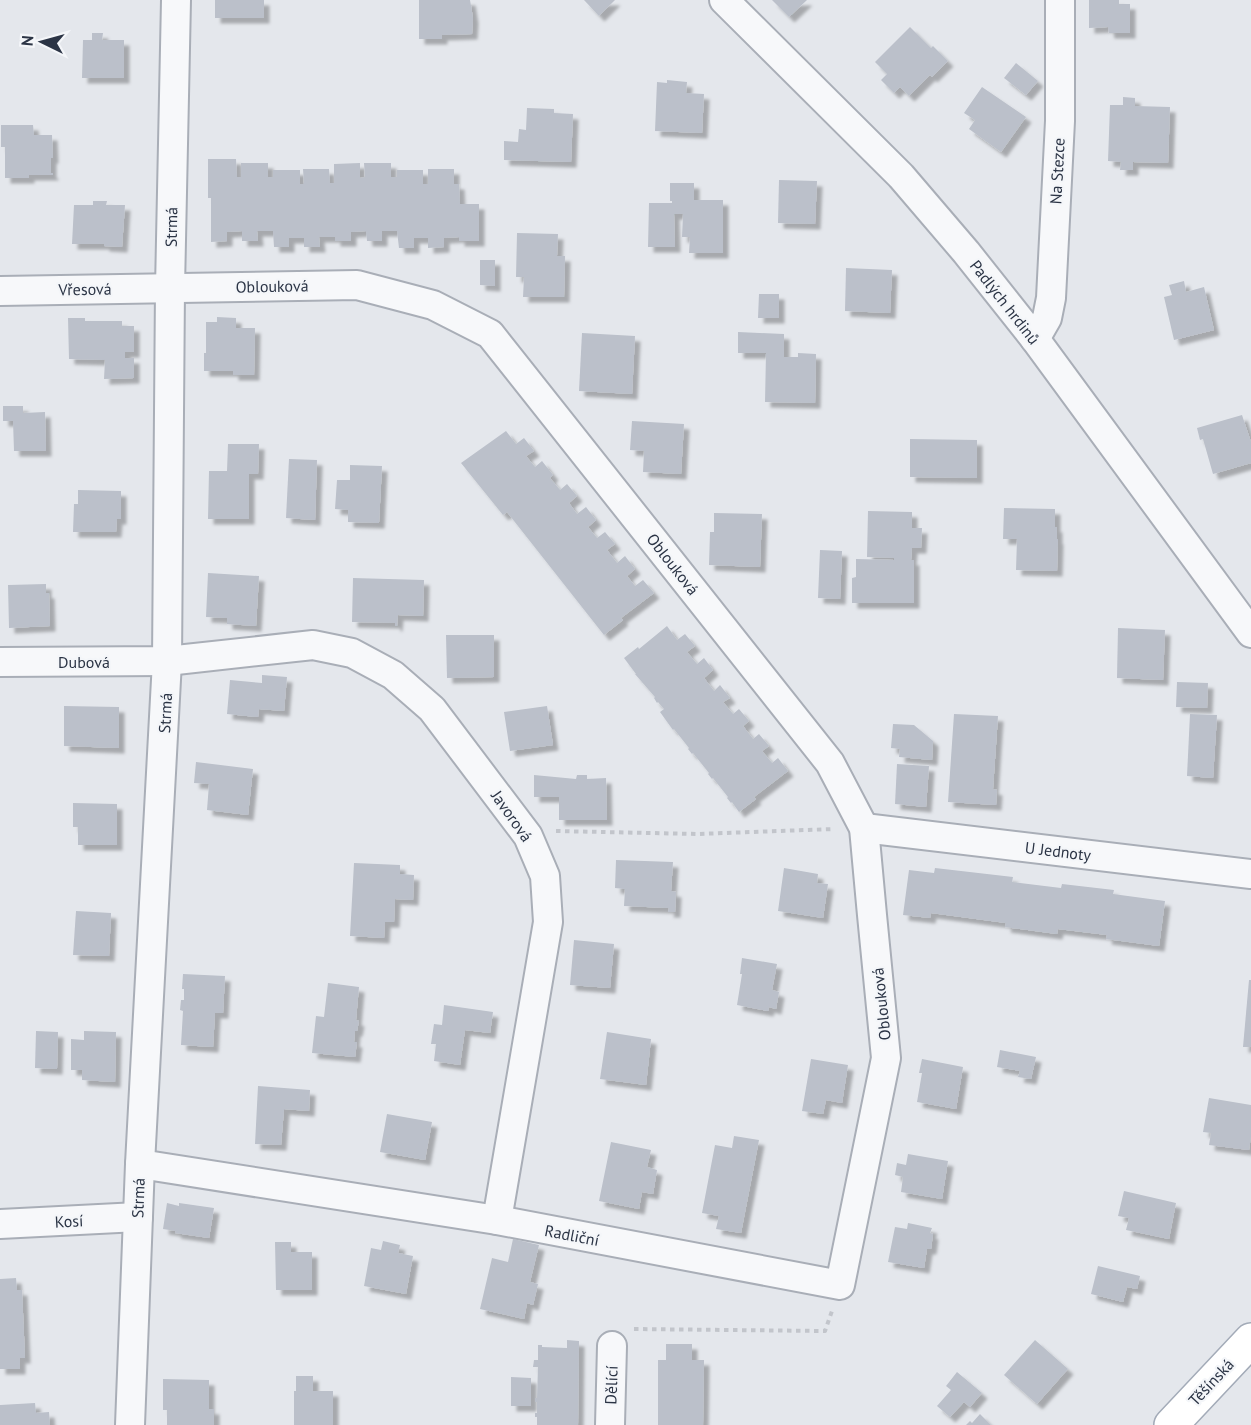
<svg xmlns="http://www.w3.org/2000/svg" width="1251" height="1425" font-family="'PT Sans',sans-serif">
<defs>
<filter id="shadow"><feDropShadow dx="5.5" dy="5.5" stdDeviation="1.5" flood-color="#0004"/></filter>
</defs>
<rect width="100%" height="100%" fill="#e4e7ec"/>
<g fill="#bbc0ca" filter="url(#shadow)">
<rect x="215" y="0" width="49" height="18"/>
<polygon points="419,0 470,0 473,18 472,34 442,35 442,39 419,39"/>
<polygon points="584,0 615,0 599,16"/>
<polygon points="772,0 807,0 789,17"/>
<polygon points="1089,0 1119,0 1119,4 1130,4 1130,33 1109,33 1108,27 1089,28"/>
<polygon points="910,27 931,48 933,46 948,61 932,77 930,75 909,96 900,87 894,93 881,80 887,74 875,62"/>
<polygon points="92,33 103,33 102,40 124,40 124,78 82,78 83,40 92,40"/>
<polygon points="1016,63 1038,81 1026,95 1004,78"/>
<polygon points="667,80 687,82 686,93 704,94 702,133 655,131 657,82 667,83"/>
<polygon points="982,87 1026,117 1001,152 969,129 975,120 964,113"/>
<polygon points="1123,97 1135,98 1135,106 1170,107 1168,163 1133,162 1133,170 1120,170 1121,162 1108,161 1110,105 1123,105"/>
<polygon points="527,108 554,109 554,113 573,114 571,162 504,160 504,141 518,142 519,129 526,130"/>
<polygon points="1,125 33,125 34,135 52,135 53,158 51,158 51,173 53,173 53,175 29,175 29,178 5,178 5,147 1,147"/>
<polygon points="208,159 236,159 237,177 241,177 241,163 268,163 268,177 273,177 273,170 300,170 300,184 304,184 303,169 329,169 330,183 334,183 334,164 360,163 360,178 365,177 364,163 391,163 391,177 397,177 397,170 423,170 423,184 428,184 428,169 454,169 454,184 459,184 460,204 479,204 479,241 459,241 459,237 444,238 444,247 428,248 428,238 414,238 414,248 399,248 397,231 382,231 382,241 367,241 366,231 351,232 351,241 335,241 335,237 319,237 320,247 304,247 304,238 289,238 289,247 274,247 273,231 257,231 258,241 242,241 242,231 227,232 227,241 211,242 211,198 208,198"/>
<polygon points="779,180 817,181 815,224 778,223"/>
<polygon points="670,183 694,183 694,200 723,200 723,253 689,253 690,237 682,237 683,214 674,214 675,247 648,247 649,203 672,203 672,201 670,201"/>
<polygon points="93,201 107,201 106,205 125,205 122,247 104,246 104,244 72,244 74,205 93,205"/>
<polygon points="517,233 558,234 557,256 565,256 564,297 523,297 524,277 516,277"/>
<polygon points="480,260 495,260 495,286 480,285"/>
<polygon points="846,268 892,270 890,313 845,311"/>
<polygon points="1184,281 1186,292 1204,287 1214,330 1174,340 1164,297 1172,295 1169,285"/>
<polygon points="759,294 779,294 779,318 758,318"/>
<polygon points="217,317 236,318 236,328 255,328 254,375 233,375 233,371 204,371 204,353 206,353 206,322 217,322"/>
<polygon points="68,318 85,318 85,321 122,321 122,326 134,326 134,352 125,352 125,358 134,358 134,378 104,379 105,360 69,359"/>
<polygon points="738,332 784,334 784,357 798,357 798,353 816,354 815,403 765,402 766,353 738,353"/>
<polygon points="582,333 635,336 632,394 579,391"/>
<polygon points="3,406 23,406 23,413 45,412 46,451 14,451 13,421 3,421"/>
<polygon points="1242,415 1251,442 1251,463 1213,474 1203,439 1200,440 1197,428"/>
<polygon points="632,421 684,424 681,474 643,472 644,451 630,450"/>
<polygon points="506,431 516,444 524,438 534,451 526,456 535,467 542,461 553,475 550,478 560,490 567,484 577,496 569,503 577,514 586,507 596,520 588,527 597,538 605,532 615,544 607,550 617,563 625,556 635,569 627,576 635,586 643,580 654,593 621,618 623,620 604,635 507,512 503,515 461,463"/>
<polygon points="910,439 977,440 977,478 910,477"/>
<polygon points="228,444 259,444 258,474 249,474 249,519 208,519 209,471 227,471"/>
<polygon points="289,459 317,460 315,520 286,518"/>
<polygon points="350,465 382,466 379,523 348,522 348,510 335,509 337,480 350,480"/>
<polygon points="78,490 121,491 121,519 117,519 116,532 73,532 74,504 78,504"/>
<polygon points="1004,508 1055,509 1055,527 1057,527 1057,539 1058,539 1057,571 1016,570 1017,539 1003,539"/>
<polygon points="868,511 912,512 912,528 922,528 921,548 912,548 911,560 914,560 914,603 852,603 852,578 856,577 856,559 894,560 894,558 867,557"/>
<polygon points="714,513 762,514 760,567 709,565 710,532 714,532"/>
<polygon points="820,550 842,551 840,599 818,598"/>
<polygon points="208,573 259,576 256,626 227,624 227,618 206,617"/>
<polygon points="353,578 424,580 423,616 398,615 397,626 395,626 395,623 352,622"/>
<polygon points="46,584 46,593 49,593 50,626 9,628 8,585"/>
<polygon points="667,626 677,640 685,634 695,646 687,652 697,664 704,658 713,670 704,678 714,691 720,685 730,698 723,702 733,714 739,709 749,721 743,726 753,739 759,734 769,746 762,751 772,763 778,758 788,771 754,797 756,799 739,812 732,802 731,803 727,798 728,797 713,778 712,779 708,774 709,773 693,753 692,754 688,749 689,748 674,729 673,730 660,712 664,709 658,702 657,703 654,698 655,697 635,674 636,674 624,658 638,647 639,649"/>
<polygon points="1118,628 1165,630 1163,680 1117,678"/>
<polygon points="446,635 494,635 494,677 447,678"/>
<polygon points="262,675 287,677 284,711 259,709 258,717 227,714 230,680 262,683"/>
<polygon points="1177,682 1208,683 1207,708 1176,707"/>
<polygon points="64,706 119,707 119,748 64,746"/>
<polygon points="547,706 553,745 510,751 504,712"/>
<polygon points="954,714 998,716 993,789 997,790 996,805 948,802"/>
<polygon points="1190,714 1217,715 1213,778 1187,776"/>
<polygon points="893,724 914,725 933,741 932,760 899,757 900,749 891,748"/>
<polygon points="196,762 253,769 248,815 207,810 209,784 194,783"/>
<polygon points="897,764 929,766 926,807 895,804"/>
<polygon points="534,775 576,779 577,775 587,775 587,779 606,778 607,820 559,820 559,797 534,797"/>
<polygon points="73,803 117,804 117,845 78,845 78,827 73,827"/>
<polygon points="616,860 673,862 671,891 676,892 675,912 668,912 669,908 624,906 625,889 615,888"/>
<polygon points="354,863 400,865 400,874 414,875 413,900 395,899 394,922 385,922 384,938 350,936"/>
<polygon points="784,868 818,874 817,883 828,884 823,918 778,911"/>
<polygon points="935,868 1013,877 1012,882 1061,888 1062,884 1114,890 1113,894 1165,901 1159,946 1106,939 1107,935 1058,929 1057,934 1005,927 1006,923 931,913 930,918 903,915 909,870 934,873"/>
<polygon points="76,911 111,913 109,956 73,955"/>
<polygon points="574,940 614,944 610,988 570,985"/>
<polygon points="742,958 777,964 772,990 779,992 776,1009 769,1007 768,1011 737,1005 742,974 740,974"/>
<polygon points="183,974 225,976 223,1013 215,1013 213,1047 181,1045 183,1011 180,1010 181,1000 184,1000 184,989 182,989"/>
<polygon points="1249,980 1251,980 1251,1047 1243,1047"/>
<polygon points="328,983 359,987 356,1020 359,1021 357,1031 355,1031 354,1042 357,1042 355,1057 312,1053 316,1016 324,1017"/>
<polygon points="444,1005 493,1012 490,1033 465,1030 460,1065 434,1061 436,1044 431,1044 434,1024 442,1025"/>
<polygon points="36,1031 58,1032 57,1069 35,1068"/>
<polygon points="84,1031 116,1032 115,1082 82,1080 82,1070 71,1070 71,1039 84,1040"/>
<polygon points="607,1032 651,1039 646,1085 600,1079"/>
<polygon points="1000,1050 1036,1057 1031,1079 1018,1077 1020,1071 997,1067"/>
<polygon points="811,1059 848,1065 842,1103 826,1100 823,1114 802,1111"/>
<polygon points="922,1059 963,1067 956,1109 917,1102 922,1073 919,1073"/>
<polygon points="258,1086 310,1090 309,1111 284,1109 281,1145 255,1144"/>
<polygon points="1209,1098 1251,1105 1251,1136 1249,1150 1209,1145 1211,1133 1203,1132"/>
<polygon points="387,1114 432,1122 425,1160 380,1152"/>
<polygon points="734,1136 759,1140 741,1233 716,1229 719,1216 702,1213 715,1145 732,1148"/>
<polygon points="611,1142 651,1150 647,1167 657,1170 653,1194 642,1192 639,1209 599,1201"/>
<polygon points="908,1154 948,1161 942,1199 901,1192 903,1177 895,1175 897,1163 906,1165"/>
<polygon points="1124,1191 1176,1203 1169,1239 1126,1230 1129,1218 1118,1216"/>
<polygon points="167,1203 179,1206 179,1203 214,1208 209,1238 175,1233 176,1231 163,1229"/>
<polygon points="908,1223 932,1228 930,1233 933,1234 931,1249 927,1249 924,1268 888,1262 895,1227 907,1229"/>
<polygon points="513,1239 539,1245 530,1282 538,1284 533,1305 527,1303 524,1319 480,1309 492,1258 508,1262"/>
<polygon points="383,1241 400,1245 398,1253 413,1256 406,1294 364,1286 371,1248 381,1250"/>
<polygon points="275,1242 291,1242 291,1252 312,1252 312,1290 276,1290"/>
<polygon points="1098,1266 1140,1276 1137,1289 1127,1287 1123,1302 1091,1294"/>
<polygon points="16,1278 17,1290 22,1290 25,1358 20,1358 20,1369 0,1369 0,1279"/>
<polygon points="567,1340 579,1341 578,1425 537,1425 537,1417 535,1417 535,1413 537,1413 537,1402 535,1402 535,1398 537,1398 538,1367 533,1367 534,1360 538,1360 538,1345 542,1345 542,1347 567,1348"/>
<polygon points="1035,1340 1068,1369 1037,1404 1004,1375"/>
<polygon points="666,1344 692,1344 692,1360 704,1360 703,1425 658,1425 658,1360 666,1360"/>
<polygon points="957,1372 982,1393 970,1407 964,1402 950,1417 937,1406 951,1390 946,1386"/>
<polygon points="296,1376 313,1376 313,1391 333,1391 333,1425 294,1425 294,1391 296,1391"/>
<polygon points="511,1377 531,1378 531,1406 511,1406"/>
<polygon points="163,1379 209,1380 209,1409 214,1409 214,1425 167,1425 167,1410 163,1410"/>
<polygon points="35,1403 36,1413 49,1412 50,1425 0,1425 0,1405"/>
<polygon points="980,1414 991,1425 966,1425 970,1421 972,1423"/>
</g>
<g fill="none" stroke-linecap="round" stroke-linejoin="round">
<g stroke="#a9aeb7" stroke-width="32">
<g id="minor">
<polyline points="724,0 901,176 966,252 1035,339 1251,633"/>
<polyline points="0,291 357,285 433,305 490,334 830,763 864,828 872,915 886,1058 840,1285 497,1220 140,1164"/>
<polyline points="1035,339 1047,318 1051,298 1060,121 1060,0"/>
<polyline points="0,662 167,661 313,645 352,653 393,675 432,709 528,836 545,876 548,922 497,1220"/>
<polyline points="864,828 1251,874"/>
<polyline points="0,1224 138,1217"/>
<polyline points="130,1425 140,1164 167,661 170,288 176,0"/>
<polyline points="610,1425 612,1346"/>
</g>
</g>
<g stroke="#a3abb8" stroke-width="36">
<polyline id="major" points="1171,1425 1251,1340"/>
</g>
<g stroke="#c2c5cb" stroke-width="4" stroke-dasharray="4.5 4.5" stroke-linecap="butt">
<polyline points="556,831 697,834 834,829"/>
<polyline points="634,1329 825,1331 832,1311"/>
</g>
<use href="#minor" stroke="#f7f8fa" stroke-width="28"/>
<use href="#major" stroke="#fff" stroke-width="33"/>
</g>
<g text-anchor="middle" stroke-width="4.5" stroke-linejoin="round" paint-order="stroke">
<g font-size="16" fill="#2b3445" stroke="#f4f6f9">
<text transform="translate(1057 171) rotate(-87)" y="6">Na Stezce</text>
<text transform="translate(171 227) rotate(-89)" y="6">Strmá</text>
<text transform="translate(272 286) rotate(-1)" y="6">Oblouková</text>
<text transform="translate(85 289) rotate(-1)" y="6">Vřesová</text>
<text transform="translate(1005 302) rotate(52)" y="6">Padlých hrdinů</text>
<text transform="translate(673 564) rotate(52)" y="6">Oblouková</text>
<text x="84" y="668">Dubová</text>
<text transform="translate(165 713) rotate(-87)" y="6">Strmá</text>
<text transform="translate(512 816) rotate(55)" y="6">Javorová</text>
<text transform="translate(1058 851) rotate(7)" y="6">U Jednoty</text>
<text transform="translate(881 1004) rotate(-96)" y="6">Oblouková</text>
<text transform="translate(138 1198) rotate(-88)" y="6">Strmá</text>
<text transform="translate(69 1221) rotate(-3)" y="6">Kosí</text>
<text transform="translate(572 1235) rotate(11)" y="6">Radliční</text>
<text transform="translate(1211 1382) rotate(-47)" y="6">Těšínská</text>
<text transform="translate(611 1385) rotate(-88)" y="6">Dělící</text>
</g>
</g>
<g transform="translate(42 42) rotate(275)" stroke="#f4f6f9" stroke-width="4.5" paint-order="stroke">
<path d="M0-4.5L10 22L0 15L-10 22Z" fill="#2b3445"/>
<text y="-9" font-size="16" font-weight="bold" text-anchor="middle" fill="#2b3445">N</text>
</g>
</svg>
